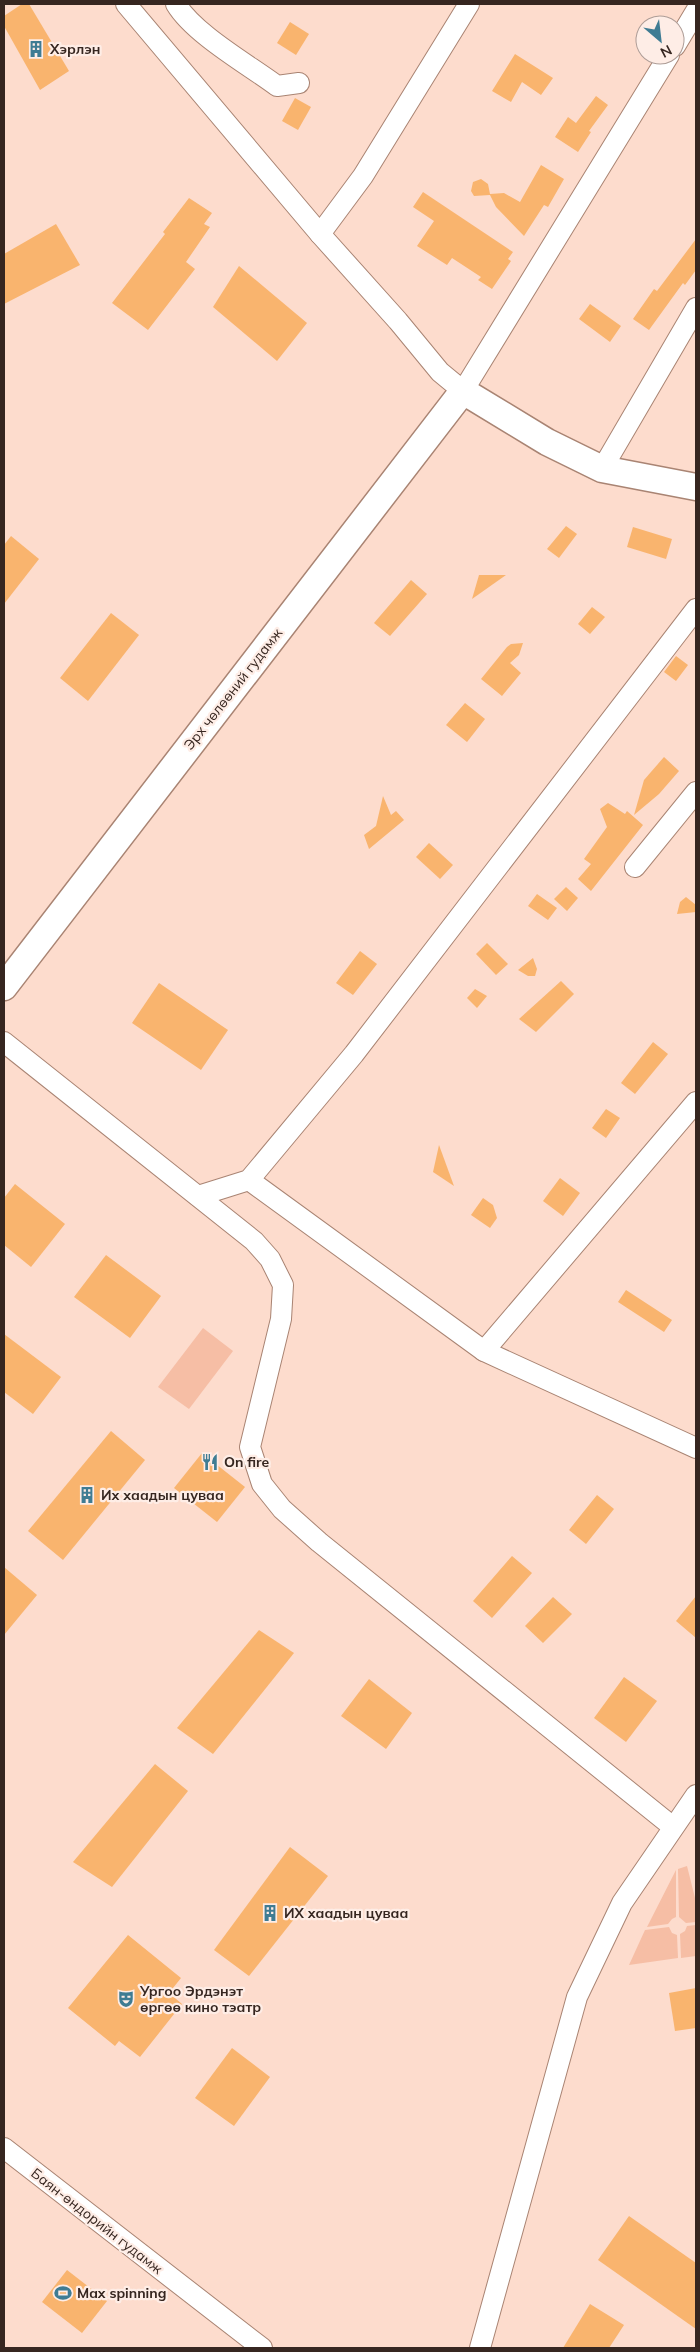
<svg xmlns="http://www.w3.org/2000/svg" width="700" height="2352" font-family="Mulish,sans-serif">
<rect width="100%" height="100%" fill="#fddccd"/>
<g fill="#f6bea5">
<polygon points="203,1328 233,1351 189,1409 158,1387"/>
<polygon points="687,1866 696,1902 696,1922 686,1923 679,1917 678,1869"/>
<polygon points="676,1870 676,1917 672,1919 668,1924 647,1927"/>
<polygon points="696,1925 696,1956 681,1958 680,1934 685,1931 687,1926"/>
<polygon points="669,1927 672,1933 677,1935 678,1958 629,1965 645,1930"/>
</g>
<g fill="#f9b46e">
<polygon points="22,4 29,4 69,71 40,90 4,26 4,16"/>
<polygon points="290,22 309,34 296,55 277,43"/>
<polygon points="515,54 553,78 541,95 522,82 511,102 492,91"/>
<polygon points="596,96 608,105 589,131 591,132 578,152 555,137 568,117 576,123"/>
<polygon points="295,98 311,107 298,130 282,121"/>
<polygon points="541,165 564,179 548,207 544,205 524,236 496,207 490,195 474,196 471,191 473,182 481,179 488,184 490,194 504,193 520,202"/>
<polygon points="423,192 513,252 508,259 511,261 492,289 478,280 481,277 452,258 447,265 417,246 434,221 413,207"/>
<polygon points="189,198 212,213 204,224 210,227 186,262 195,269 148,330 112,303 165,234 163,232"/>
<polygon points="56,224 80,265 4,304 4,254"/>
<polygon points="696,239 696,270 685,285 683,283 649,330 633,319 654,289 657,291"/>
<polygon points="239,266 307,323 277,361 213,307"/>
<polygon points="590,304 621,326 610,342 579,319"/>
<polygon points="566,526 577,534 559,558 547,549"/>
<polygon points="633,527 672,539 666,559 627,547"/>
<polygon points="11,536 39,559 4,604 4,545"/>
<polygon points="479,575 506,575 472,599"/>
<polygon points="411,580 427,594 390,636 374,623"/>
<polygon points="592,607 605,617 590,634 578,624"/>
<polygon points="111,613 139,635 88,701 60,678"/>
<polygon points="523,643 519,655 510,663 521,673 502,696 481,679 507,647 511,644"/>
<polygon points="676,656 688,665 676,681 664,672"/>
<polygon points="465,703 485,719 467,742 446,725"/>
<polygon points="664,757 679,771 659,794 634,815 644,780"/>
<polygon points="383,796 391,815 396,811 404,820 369,849 364,835 376,826"/>
<polygon points="608,803 625,814 627,811 643,825 591,891 578,879 591,864 584,859 607,827 600,809"/>
<polygon points="429,843 453,865 440,879 416,857"/>
<polygon points="566,887 578,898 567,911 554,899"/>
<polygon points="537,894 557,908 548,920 528,906"/>
<polygon points="686,897 696,905 696,912 677,914 680,902"/>
<polygon points="487,943 508,964 496,975 476,954"/>
<polygon points="360,951 377,964 353,995 336,983"/>
<polygon points="533,958 537,969 535,976 528,976 518,970"/>
<polygon points="561,981 574,994 536,1032 519,1019"/>
<polygon points="159,983 228,1030 201,1070 132,1023"/>
<polygon points="475,989 487,996 477,1008 467,998"/>
<polygon points="653,1042 668,1054 635,1094 621,1083"/>
<polygon points="606,1109 620,1118 606,1138 592,1128"/>
<polygon points="439,1145 454,1186 433,1172"/>
<polygon points="560,1178 580,1193 563,1216 543,1201"/>
<polygon points="15,1184 65,1224 31,1267 4,1245 4,1198"/>
<polygon points="483,1198 493,1205 497,1218 490,1228 471,1215"/>
<polygon points="106,1255 161,1296 130,1338 74,1297"/>
<polygon points="626,1290 672,1320 664,1332 618,1302"/>
<polygon points="4,1334 61,1377 33,1414 4,1392"/>
<polygon points="111,1431 145,1460 63,1560 28,1531"/>
<polygon points="202,1453 245,1487 217,1522 174,1488"/>
<polygon points="597,1495 614,1509 586,1544 569,1530"/>
<polygon points="512,1556 532,1573 492,1618 473,1601"/>
<polygon points="4,1567 37,1595 4,1635"/>
<polygon points="696,1596 696,1638 676,1621"/>
<polygon points="553,1597 572,1614 543,1643 525,1626"/>
<polygon points="259,1630 294,1653 213,1754 177,1728"/>
<polygon points="624,1677 657,1701 626,1742 594,1718"/>
<polygon points="369,1679 412,1713 386,1749 341,1716"/>
<polygon points="155,1764 188,1791 112,1887 73,1862"/>
<polygon points="290,1847 328,1876 249,1976 214,1950"/>
<polygon points="128,1935 181,1978 169,1993 182,2004 140,2057 119,2041 115,2046 68,2008"/>
<polygon points="696,1988 696,2028 675,2031 669,1993"/>
<polygon points="232,2048 270,2077 234,2126 195,2098"/>
<polygon points="629,2216 696,2263 696,2329 598,2260"/>
<polygon points="67,2270 107,2301 82,2333 42,2302"/>
<polygon points="590,2304 624,2325 609,2348 563,2348"/>
</g>
<g fill="none" stroke-linecap="round" stroke-linejoin="round">
<g stroke="#a98473" stroke-width="22">
<g id="minor">
<polyline points="126,4 320,234"/>
<path d="M176,4C194,34 249,65 277,86L299,83"/>
<polyline points="469,4 363,176 320,234 398,321 440,372 463,391 669,55"/>
<polyline points="675,46 696,11"/>
<polyline points="602,469 696,308"/>
<polyline points="635,867 696,792"/>
<polyline points="4,1042 254,1241 270,1259 283,1285 281,1319 250,1447 262,1484 282,1509 319,1542 673,1827"/>
<polyline points="249,1180 484,1351 696,1448"/>
<polyline points="198,1196 249,1180 354,1054 696,609"/>
<polyline points="484,1351 696,1102"/>
<polyline points="4,2148 262,2348"/>
<polyline points="480,2348 577,1997 622,1903 696,1795"/>
</g>
</g>
<g stroke="#a98473" stroke-width="29">
<polyline id="major" points="4,987 463,391 547,442 602,469 696,487"/>
</g>
<use href="#minor" stroke="#fff" stroke-width="20"/>
<use href="#major" stroke="#fff" stroke-width="26"/>
</g>
<defs>
<g id="building-bare" transform="scale(1.35)"><path d="M-4-6H4V6H1V3H-1V6H-4ZM-2.5-4.3h1.7v1.8h-1.7ZM.8-4.3h1.7v1.8H.8ZM-2.5-1h1.7V.8h-1.7ZM.8-1h1.7V.8H.8Z" fill="#3f7c93" stroke="#feede6" stroke-width="2.5" paint-order="stroke"/></g>
<g id="restaurant-bare" transform="scale(1.35)"><path d="M-5-6h1v4h1v-4h1v4h1v-4h1v5L-1.5 .5V6h-2V.5L-5-1ZM5-6V6H3V1.5H1.5Q1.5-4 5-6Z" fill="#3f7c93" stroke="#feede6" stroke-width="2.5" paint-order="stroke"/></g>
<g id="theatre-bare" transform="scale(1.35)"><path d="M-5-5.5Q0-4 5-5.5V0Q5 5 0 6Q-5 5-5 0ZM-3.3-2.5H-1v1.5H-3.3ZM1-2.5H3.3v1.5H1ZM-2.8 1Q0 5.5 2.8 1Z" fill="#3f7c93" stroke="#feede6" stroke-width="2.5" paint-order="stroke"/></g>
<g id="stadium-bare" transform="scale(1.35)"><path d="M0-5a6.5 5 0 1 0 0 10a6.5 5 0 1 0 0-10ZM-3.5-1.8h7v3.6h-7Z" fill="#3f7c93" stroke="#feede6" stroke-width="2.5" paint-order="stroke"/></g>
</defs>
<g fill-rule="evenodd">
<use href="#building-bare" x="36" y="49"/>
<use href="#restaurant-bare" x="210" y="1462"/>
<use href="#building-bare" x="87" y="1495"/>
<use href="#building-bare" x="270" y="1913"/>
<use href="#theatre-bare" x="126" y="1999"/>
<use href="#stadium-bare" x="63" y="2293"/>
</g>
<g text-anchor="middle" stroke-width="4.5" stroke-linejoin="round" paint-order="stroke">
<g font-size="14" font-weight="bold" fill="#362620" stroke="#feede6" text-anchor="start">
<text x="50" y="54">Хэрлэн</text>
<text x="224" y="1467">On fire</text>
<text x="101" y="1500">Их хаадын цуваа</text>
<text x="284" y="1918">ИХ хаадын цуваа</text>
<text x="140" y="1996">Ургоо Эрдэнэт<tspan x="140" dy="16">өргөө кино тэатр</tspan></text>
<text x="77" y="2298">Max spinning</text>
</g>
<g font-size="14" fill="#362620" stroke="#feede6">
<text transform="translate(233 689) rotate(-52)" y="5">Эрх чөлөөний гудамж</text>
<text transform="translate(97 2221) rotate(38)" y="5">Баян-өндорийн гудамж</text>
</g>
</g>
<rect width="700" height="2352" fill="none" stroke="#362620" stroke-width="10"/>
<g transform="translate(660 40) rotate(152)"><circle r="24" fill="#feede6" stroke="#ae9d97"/>
<path d="M0-4L9 19L0 12L-9 19Z" fill="#3f7c93"/>
<text y="-8" font-size="14" font-weight="bold" text-anchor="middle" fill="#362620">N</text>
</g>
</svg>
